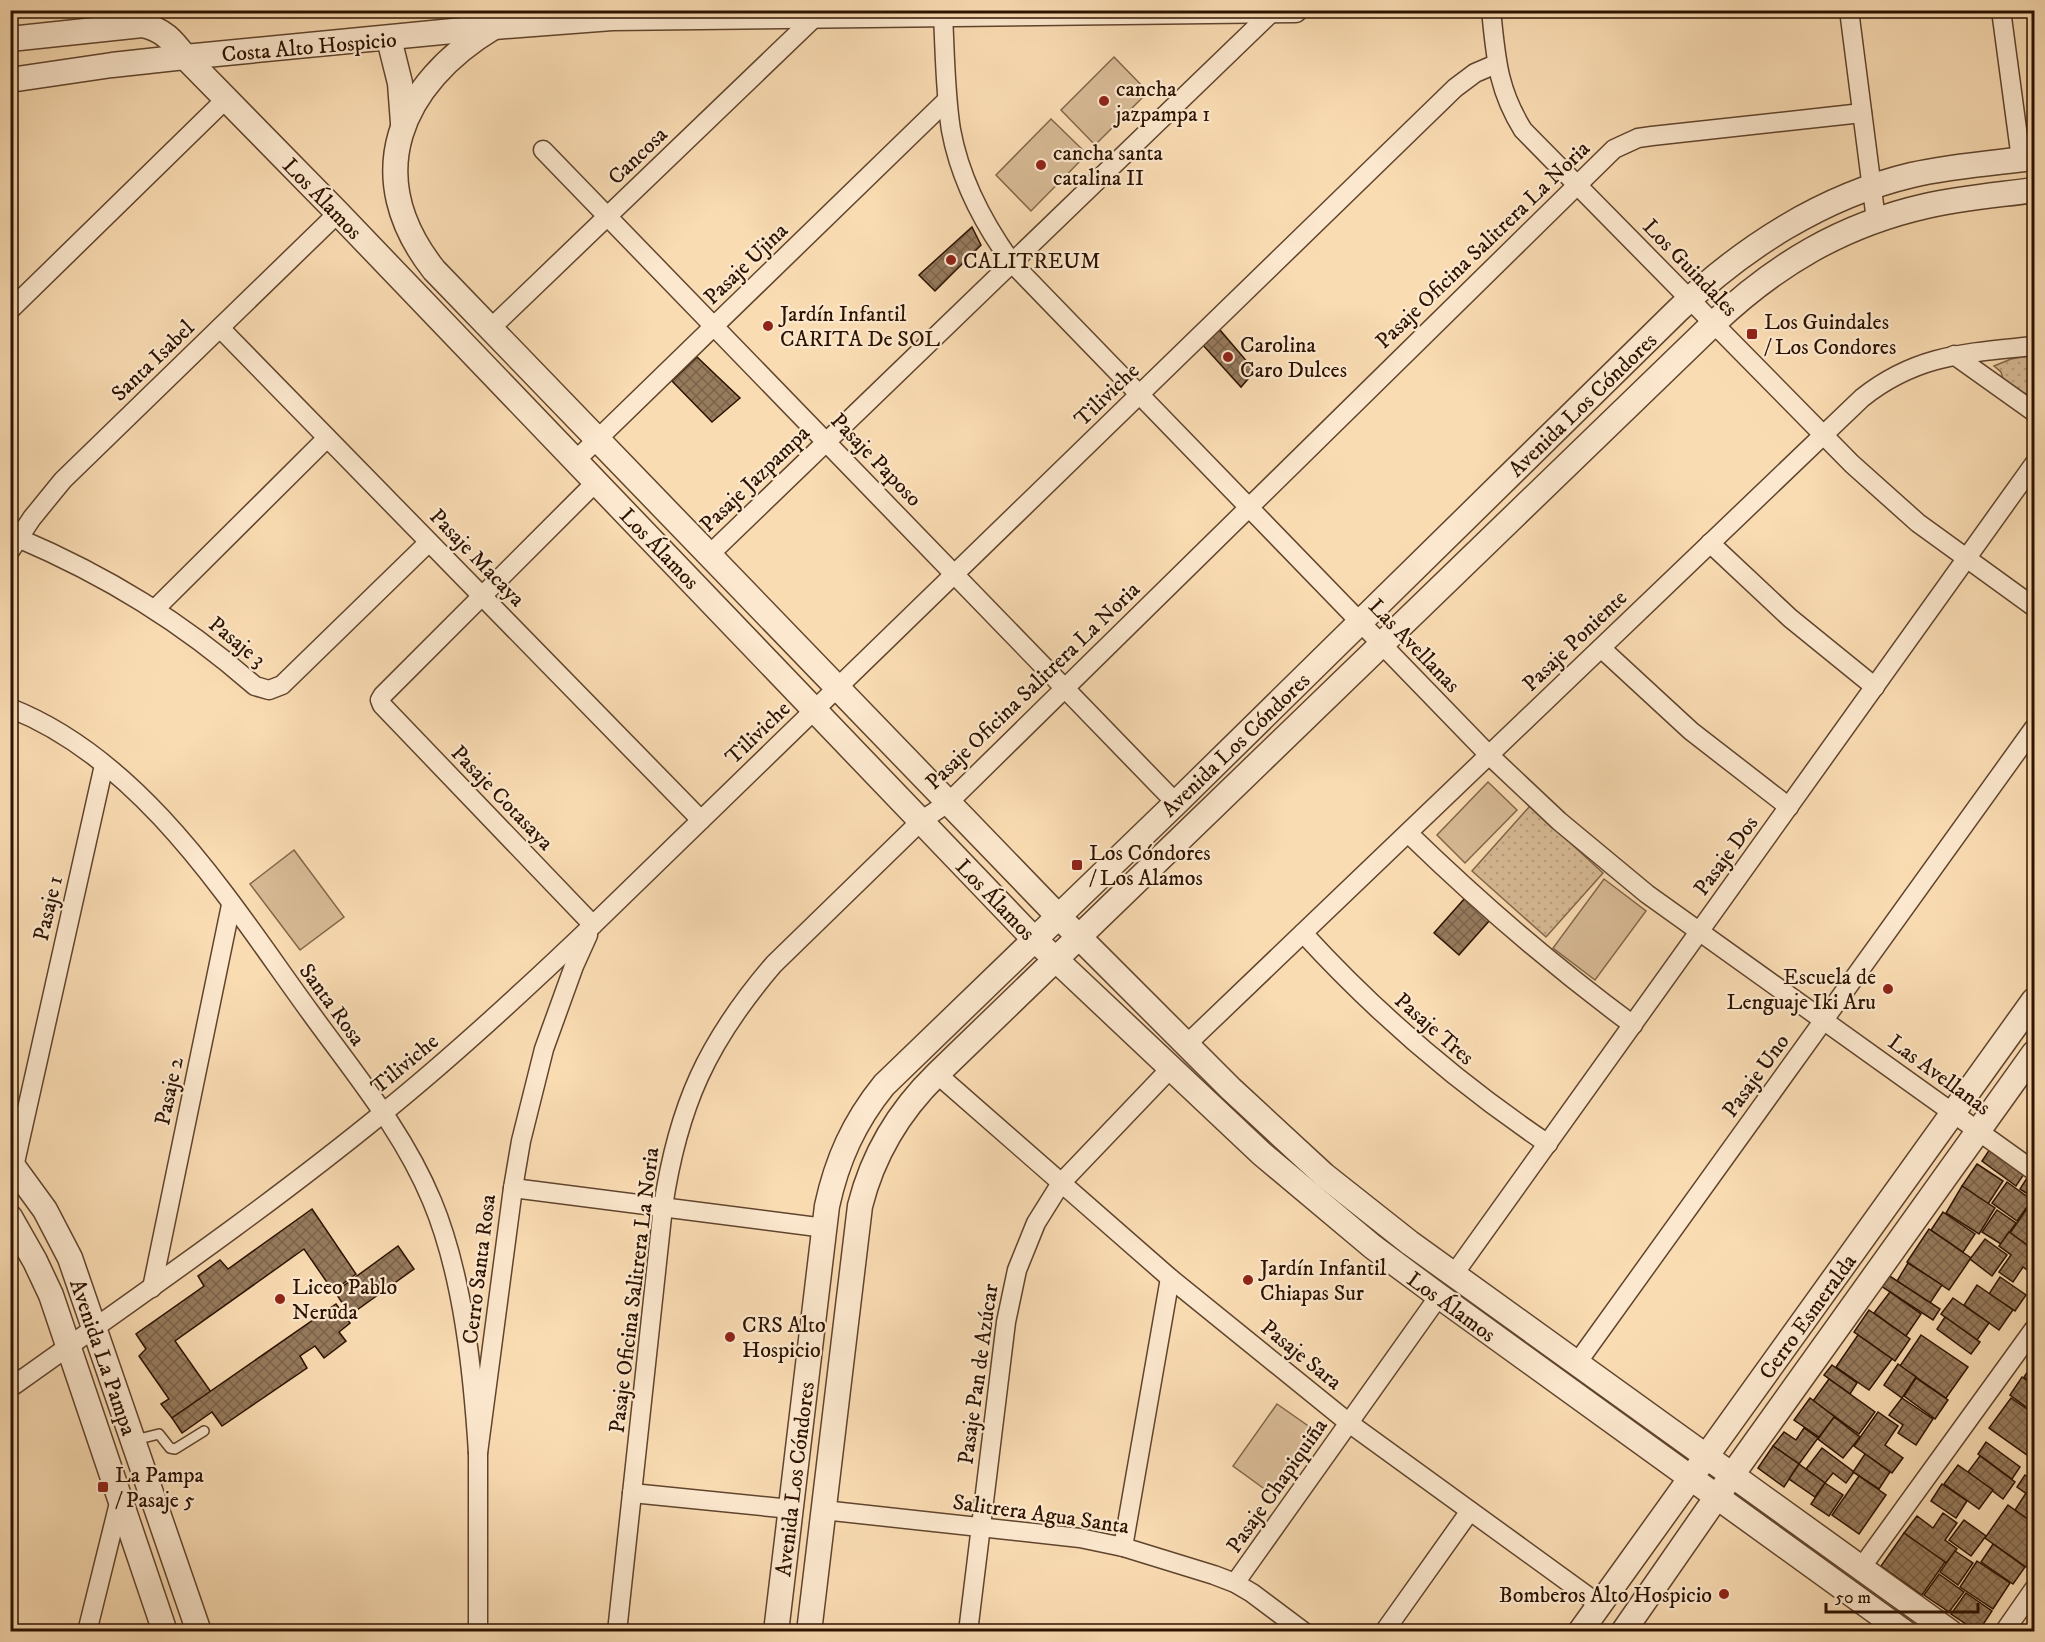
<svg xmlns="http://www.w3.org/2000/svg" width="2045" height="1642" font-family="'IM FELL DW Pica',serif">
<defs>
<pattern id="grass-dots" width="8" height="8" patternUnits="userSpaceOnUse" patternTransform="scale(1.5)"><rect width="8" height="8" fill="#d7ba95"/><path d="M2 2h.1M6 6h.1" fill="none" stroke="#b99f7f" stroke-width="1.8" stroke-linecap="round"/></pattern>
<pattern id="building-cross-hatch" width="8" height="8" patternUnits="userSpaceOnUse" patternTransform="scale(1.5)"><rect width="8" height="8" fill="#977b5d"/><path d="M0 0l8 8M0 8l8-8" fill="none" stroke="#7b634a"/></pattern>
</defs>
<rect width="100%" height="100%" fill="#fadcb3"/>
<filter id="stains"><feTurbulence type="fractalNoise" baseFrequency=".00333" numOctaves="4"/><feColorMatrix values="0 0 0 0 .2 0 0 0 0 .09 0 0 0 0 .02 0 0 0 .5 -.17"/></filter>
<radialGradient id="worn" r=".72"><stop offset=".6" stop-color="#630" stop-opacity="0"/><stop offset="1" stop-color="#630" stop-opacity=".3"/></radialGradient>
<g fill="url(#grass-dots)" stroke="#82664a" stroke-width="1.5">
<polygon points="2034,355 2034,402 2003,379 2001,372 1994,366 2011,359"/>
<polygon points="1530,806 1603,873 1546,937 1472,871"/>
</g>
<g fill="#d7ba95" stroke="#82664a" stroke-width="1.5">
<polygon points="1114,57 1148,92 1095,145 1061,110"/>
<polygon points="1051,119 1087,154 1031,211 996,175"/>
<polygon points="1488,782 1517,810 1465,863 1437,835"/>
<polygon points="294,850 344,917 300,950 250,884"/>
<polygon points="1604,879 1646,911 1595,980 1553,948"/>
<polygon points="1277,1404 1314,1430 1270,1493 1233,1466"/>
</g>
<g fill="url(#building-cross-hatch)" stroke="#2c1200" stroke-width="1.5">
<polygon points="972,227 981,245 935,291 919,275"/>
<polygon points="1220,330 1255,371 1241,387 1201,343"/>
<polygon points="697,357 740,398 712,422 672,381"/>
<polygon points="1465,898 1490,920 1459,955 1434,933"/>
<polygon points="1990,1149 2024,1174 2016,1186 1982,1161"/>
<polygon points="1977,1164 2003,1181 1988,1204 1962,1186"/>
<polygon points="2027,1178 2034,1183 2034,1198 2020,1189"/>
<polygon points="2007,1182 2032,1200 2017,1221 1992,1203"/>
<polygon points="1962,1186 1995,1208 1979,1234 1946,1213"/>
<polygon points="2033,1200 2034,1201 2034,1250 2010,1233"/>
<polygon points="312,1209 356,1274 333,1291 304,1249 175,1341 211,1392 172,1418 161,1404 169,1399 139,1356 146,1349 136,1334 204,1286 198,1276 220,1260 228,1269"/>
<polygon points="1997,1210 2016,1223 2001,1244 1982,1232"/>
<polygon points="1943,1212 1975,1234 1963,1252 1931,1230"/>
<polygon points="1929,1229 1971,1258 1949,1290 1907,1262"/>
<polygon points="2009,1232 2034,1250 2034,1275 2023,1267 2013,1282 1999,1272 2011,1255 1999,1246"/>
<polygon points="1985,1239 2007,1255 1992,1276 1970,1259"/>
<polygon points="398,1246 414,1269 350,1315 335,1292"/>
<polygon points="1908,1263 1942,1285 1930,1303 1897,1281"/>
<polygon points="1888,1275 1940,1309 1933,1320 1881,1286"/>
<polygon points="2000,1277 2026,1295 2015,1311 1989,1294"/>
<polygon points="1977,1285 2013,1310 1999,1330 1964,1305"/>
<polygon points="1890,1292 1921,1314 1906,1336 1874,1313"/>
<polygon points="1953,1298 1989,1323 1977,1340 1941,1314"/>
<polygon points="336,1304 350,1323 339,1332 346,1341 324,1358 315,1346 300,1356 307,1368 222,1426 212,1412 182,1433 172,1418"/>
<polygon points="1869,1310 1910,1339 1895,1361 1854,1332"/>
<polygon points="1945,1317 1980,1342 1971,1354 1937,1329"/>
<polygon points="1858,1335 1892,1359 1869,1390 1836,1367"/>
<polygon points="1921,1335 1968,1367 1946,1398 1900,1366"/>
<polygon points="2034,1362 2034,1384 2024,1377"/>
<polygon points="1898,1364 1916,1377 1902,1398 1884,1385"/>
<polygon points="1832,1365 1857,1383 1850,1394 1824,1375"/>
<polygon points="2022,1377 2034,1386 2034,1413 2010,1395"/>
<polygon points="1916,1378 1948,1400 1935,1419 1904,1396"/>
<polygon points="1829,1379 1875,1412 1859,1434 1813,1401"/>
<polygon points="1810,1398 1835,1417 1819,1437 1794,1420"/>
<polygon points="1902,1398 1933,1419 1916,1445 1898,1433 1903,1425 1889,1415"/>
<polygon points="2011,1398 2034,1414 2034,1460 1989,1428"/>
<polygon points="1878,1412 1898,1426 1885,1445 1903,1458 1892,1473 1854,1446"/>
<polygon points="1834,1417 1860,1437 1843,1458 1818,1439"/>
<polygon points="1804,1428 1818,1438 1799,1464 1773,1446 1784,1432 1796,1440"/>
<polygon points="1986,1442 2020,1467 2012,1479 1978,1454"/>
<polygon points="1773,1446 1799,1464 1784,1487 1758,1468"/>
<polygon points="1822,1448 1854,1472 1846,1483 1833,1473 1825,1483 1806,1469"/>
<polygon points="1865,1454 1890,1472 1879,1489 1853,1472"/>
<polygon points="1980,1456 2015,1482 2003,1499 1968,1472"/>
<polygon points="1799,1464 1825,1483 1815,1497 1789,1479"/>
<polygon points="1958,1465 1993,1490 1979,1509 1944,1484"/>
<polygon points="2025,1475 2034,1481 2034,1499 2017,1487"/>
<polygon points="1859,1476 1886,1495 1859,1534 1832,1515"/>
<polygon points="1825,1483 1843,1495 1829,1516 1811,1504"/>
<polygon points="1942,1484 1967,1501 1956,1518 1931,1501"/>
<polygon points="2026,1493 2034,1499 2034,1524 2015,1510"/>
<polygon points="2008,1505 2034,1524 2034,1555 2026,1567 1985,1538"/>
<polygon points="1943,1513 1957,1523 1945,1540 1957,1549 1946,1563 1904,1533 1917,1516 1933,1528"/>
<polygon points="1964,1520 1986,1536 1971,1556 1949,1540"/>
<polygon points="1904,1533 1945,1562 1922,1595 1881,1566"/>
<polygon points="1993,1544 2025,1567 2013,1584 1981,1562"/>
<polygon points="1955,1551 1973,1563 1958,1585 1940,1572"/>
<polygon points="1977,1561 2010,1583 1993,1609 1960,1587"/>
<polygon points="1939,1574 1964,1592 1949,1612 1924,1595"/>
<polygon points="1966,1593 1992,1611 1978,1632 1951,1614"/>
</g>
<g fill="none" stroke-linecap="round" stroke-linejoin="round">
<g stroke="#60442d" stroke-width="12">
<polyline id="service" points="135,1440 159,1434 170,1448 175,1449 204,1431"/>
</g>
<g stroke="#60442d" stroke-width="21">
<g id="minor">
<path d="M1491,10C1496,57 1497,88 1523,130L1852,464L1918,523L2034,607"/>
<polyline points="1849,10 1876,220"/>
<polyline points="2001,10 2021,159"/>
<path d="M943,15C945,53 945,92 951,130C960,179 983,223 1012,263L1489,755L1559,821L1647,894L2034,1171"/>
<polyline points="543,150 1176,803"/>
<polyline points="10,310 226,99"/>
<polyline points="220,328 701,820"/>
<polyline points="490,329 816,16"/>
<polyline points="1954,355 2034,412"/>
<polyline points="576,460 947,100"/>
<path d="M18,538C107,576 182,622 255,686L269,690L282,685L429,542"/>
<polyline points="1710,543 1790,618 1875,687"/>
<polyline points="10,551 32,518 63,480 338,213"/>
<polyline points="709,555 1272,12"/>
<polyline points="155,609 327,438"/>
<polyline points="1601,648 1691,731 1789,807"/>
<path d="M10,708C143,760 230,902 310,1012C354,1073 403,1131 432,1201C463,1275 473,1373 478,1453"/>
<path d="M1408,833C1479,902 1553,966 1633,1025"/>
<polyline points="593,925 382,705 380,700 383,695 596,482"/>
<path d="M1303,933C1378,1015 1456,1082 1548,1144"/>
<path d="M1187,1044L1862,398C1917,354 1968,353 2034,346"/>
<polyline points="937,1074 1170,1278 1349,1423 1600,1605"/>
<polyline points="14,1167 104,765"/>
<polyline points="513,1188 825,1228"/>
<polyline points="1454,1274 2034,464"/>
<polyline points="152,1288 231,905"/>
<polyline points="1577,1363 2034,728"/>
<path d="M10,1388C136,1298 263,1211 383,1113C456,1054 525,990 593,925L1455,88L1475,73L1496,64"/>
<polyline points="632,1493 791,1509"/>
<polyline points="823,1510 1080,1538 1123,1547 1214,1575 1235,1583 1252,1593 1304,1632"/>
<polyline points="1123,1547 1170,1278"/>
<polyline points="1861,1568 2034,1329"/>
<polyline points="1235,1583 1439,1296"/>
<polyline points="87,1632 120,1499"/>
<polyline points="478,1632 478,1453 513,1188 521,1141 544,1049 574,966 588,935"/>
<path d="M617,1632L663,1207C678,1106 707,1042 774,964L921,821L949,802L1614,149L1638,138L1652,136L1862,113"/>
<polyline points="968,1632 1006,1322 1017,1270 1036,1223 1061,1183 1170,1069"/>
<polyline points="1384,1632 1470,1511"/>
<polyline points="2004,1632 2034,1589"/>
</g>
</g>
<g stroke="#60442d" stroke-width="27">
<g id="tertiary">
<path d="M494,27C399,84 360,176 434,270L1058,916L1231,1089L1324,1175L1410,1243L1950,1632"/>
<path d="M10,39L142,25C163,29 173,41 185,57L338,213L1034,939L1262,1154L1373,1247L1439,1296L1904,1632"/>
<polyline points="389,39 400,83 403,123"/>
<polyline points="10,80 112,65 185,57 494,27 612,18 1295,10"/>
<polyline points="10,1162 45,1210 70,1258 199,1632"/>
<polyline points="10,1217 35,1261 51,1295 165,1632"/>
<path d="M776,1632L827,1206C837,1160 854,1122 884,1085L1176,803L1677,311C1742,248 1823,196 1912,175C1952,166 1994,163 2034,158"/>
<path d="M809,1632L860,1206C873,1154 898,1112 937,1074L1713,324C1775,265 1842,225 1926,206C1962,198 1998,195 2034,190"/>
<polyline points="1580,1632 2034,1000"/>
<polyline points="1623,1632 1732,1475 2034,1053"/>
</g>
</g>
<use href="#service" stroke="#fce8ce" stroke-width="9"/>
<use href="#minor" stroke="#fce8ce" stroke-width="18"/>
<use href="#tertiary" stroke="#fce8ce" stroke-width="24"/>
</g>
<g fill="#8f2418" stroke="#fce8ce" stroke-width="2">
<circle cx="1104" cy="101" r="6"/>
<circle cx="1041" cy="165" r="6"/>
<circle cx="951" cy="260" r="6"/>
<circle cx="768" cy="326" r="6"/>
<rect x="1746" y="328" width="12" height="12" rx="3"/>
<circle cx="1228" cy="357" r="6"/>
<rect x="1071" y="859" width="12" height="12" rx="3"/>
<circle cx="1888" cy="989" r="6"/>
<circle cx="1248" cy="1280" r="6"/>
<circle cx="280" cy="1299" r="6"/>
<circle cx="730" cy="1337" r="6"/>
<rect x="97" y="1481" width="12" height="12" rx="3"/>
<circle cx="1724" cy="1594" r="6"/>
</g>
<g text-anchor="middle" stroke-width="4.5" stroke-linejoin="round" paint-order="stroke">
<g font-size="22" fill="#2c1200" stroke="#fce8ce">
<text transform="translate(309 46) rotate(-5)" y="8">Costa Alto Hospicio</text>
<text transform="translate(637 155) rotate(-44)" y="8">Cancosa</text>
<text transform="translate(323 198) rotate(46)" y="8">Los Álamos</text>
<text transform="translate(1482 244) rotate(-44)" y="8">Pasaje Oficina Salitrera La Noria</text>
<text transform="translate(745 263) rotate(-44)" y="8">Pasaje Ujina</text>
<text transform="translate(1691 267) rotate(46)" y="8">Los Guindales</text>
<text transform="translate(152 360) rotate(-44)" y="8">Santa Isabel</text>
<text transform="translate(1106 394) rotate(-44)" y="8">Tiliviche</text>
<text transform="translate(1582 404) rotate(-44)" y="8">Avenida Los Cóndores</text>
<text transform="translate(877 459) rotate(46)" y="8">Pasaje Paposo</text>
<text transform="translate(754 478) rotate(-44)" y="8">Pasaje Jazpampa</text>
<text transform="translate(660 548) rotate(46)" y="8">Los Álamos</text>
<text transform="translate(478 557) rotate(46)" y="8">Pasaje Macaya</text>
<text transform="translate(1574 640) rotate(-44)" y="8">Pasaje Poniente</text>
<text transform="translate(238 641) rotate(39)" y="8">Pasaje 3</text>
<text transform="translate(1415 645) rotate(46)" y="8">Las Avellanas</text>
<text transform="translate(1032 685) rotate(-44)" y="8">Pasaje Oficina Salitrera La Noria</text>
<text transform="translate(757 732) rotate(-44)" y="8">Tiliviche</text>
<text transform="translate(1235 744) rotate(-44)" y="8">Avenida Los Cóndores</text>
<text transform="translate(503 797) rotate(46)" y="8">Pasaje Cotasaya</text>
<text transform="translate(1725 855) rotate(-54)" y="8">Pasaje Dos</text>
<text transform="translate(996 899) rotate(46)" y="8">Los Álamos</text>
<text transform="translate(47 908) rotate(-77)" y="8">Pasaje 1</text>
<text transform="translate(333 1004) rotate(54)" y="8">Santa Rosa</text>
<text transform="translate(1435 1028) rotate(41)" y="8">Pasaje Tres</text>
<text transform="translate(404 1063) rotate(-40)" y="8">Tiliviche</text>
<text transform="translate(1940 1074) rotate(36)" y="8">Las Avellanas</text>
<text transform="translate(1755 1075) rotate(-54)" y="8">Pasaje Uno</text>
<text transform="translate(168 1091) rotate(-78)" y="8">Pasaje 2</text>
<text transform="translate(478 1269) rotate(-83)" y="8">Cerro Santa Rosa</text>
<text transform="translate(633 1290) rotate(-83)" y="8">Pasaje Oficina Salitrera La Noria</text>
<text transform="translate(1452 1306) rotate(36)" y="8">Los Álamos</text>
<text transform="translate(1807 1316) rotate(-54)" y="8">Cerro Esmeralda</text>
<text transform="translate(1302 1354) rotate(39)" y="8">Pasaje Sara</text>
<text transform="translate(104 1357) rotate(71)" y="8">Avenida La Pampa</text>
<text transform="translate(977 1374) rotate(-82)" y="8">Pasaje Pan de Azúcar</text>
<text transform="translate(794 1479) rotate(-83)" y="8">Avenida Los Cóndores</text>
<text transform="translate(1276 1485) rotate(-55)" y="8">Pasaje Chapiquiña</text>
<text transform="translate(1041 1513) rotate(8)" y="8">Salitrera Agua Santa</text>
</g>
<g font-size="22" fill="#2c1200" stroke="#fce8ce" text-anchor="start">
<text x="1116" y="96">cancha<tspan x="1116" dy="25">jazpampa 1</tspan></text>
<text x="1053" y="160">cancha santa<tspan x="1053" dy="25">catalina II</tspan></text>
<text x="963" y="268">CALITREUM</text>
<text x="780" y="321">Jardín Infantil<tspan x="780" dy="25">CARITA De SOL</tspan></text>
<text x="1764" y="329">Los Guindales<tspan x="1764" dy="25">/ Los Condores</tspan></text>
<text x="1240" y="352">Carolina<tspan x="1240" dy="25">Caro Dulces</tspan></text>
<text x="1089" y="860">Los Cóndores<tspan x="1089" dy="25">/ Los Alamos</tspan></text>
<text x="1876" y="984" text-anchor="end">Escuela de<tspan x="1876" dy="25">Lenguaje Iki Aru</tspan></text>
<text x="1260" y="1275">Jardín Infantil<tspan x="1260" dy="25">Chiapas Sur</tspan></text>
<text x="292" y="1294">Liceo Pablo<tspan x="292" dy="25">Neruda</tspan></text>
<text x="742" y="1332">CRS Alto<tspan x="742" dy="25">Hospicio</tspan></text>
<text x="115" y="1482">La Pampa<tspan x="115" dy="25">/ Pasaje 5</tspan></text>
<text x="1712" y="1602" text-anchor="end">Bomberos Alto Hospicio</text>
</g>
</g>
<rect width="2045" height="1642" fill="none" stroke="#fadcb3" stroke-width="36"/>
<rect x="12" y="12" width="2021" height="1618" fill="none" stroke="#2c1200" stroke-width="3"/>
<rect x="18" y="18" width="2009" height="1606" fill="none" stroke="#2c1200" stroke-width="1.5"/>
<path d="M1826 1603v9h152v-9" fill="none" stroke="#2c1200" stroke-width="3"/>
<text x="1835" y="1603" font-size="18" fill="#2c1200" stroke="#fce8ce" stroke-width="4.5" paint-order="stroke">50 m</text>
<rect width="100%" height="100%" filter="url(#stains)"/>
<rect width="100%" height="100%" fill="url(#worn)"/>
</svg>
